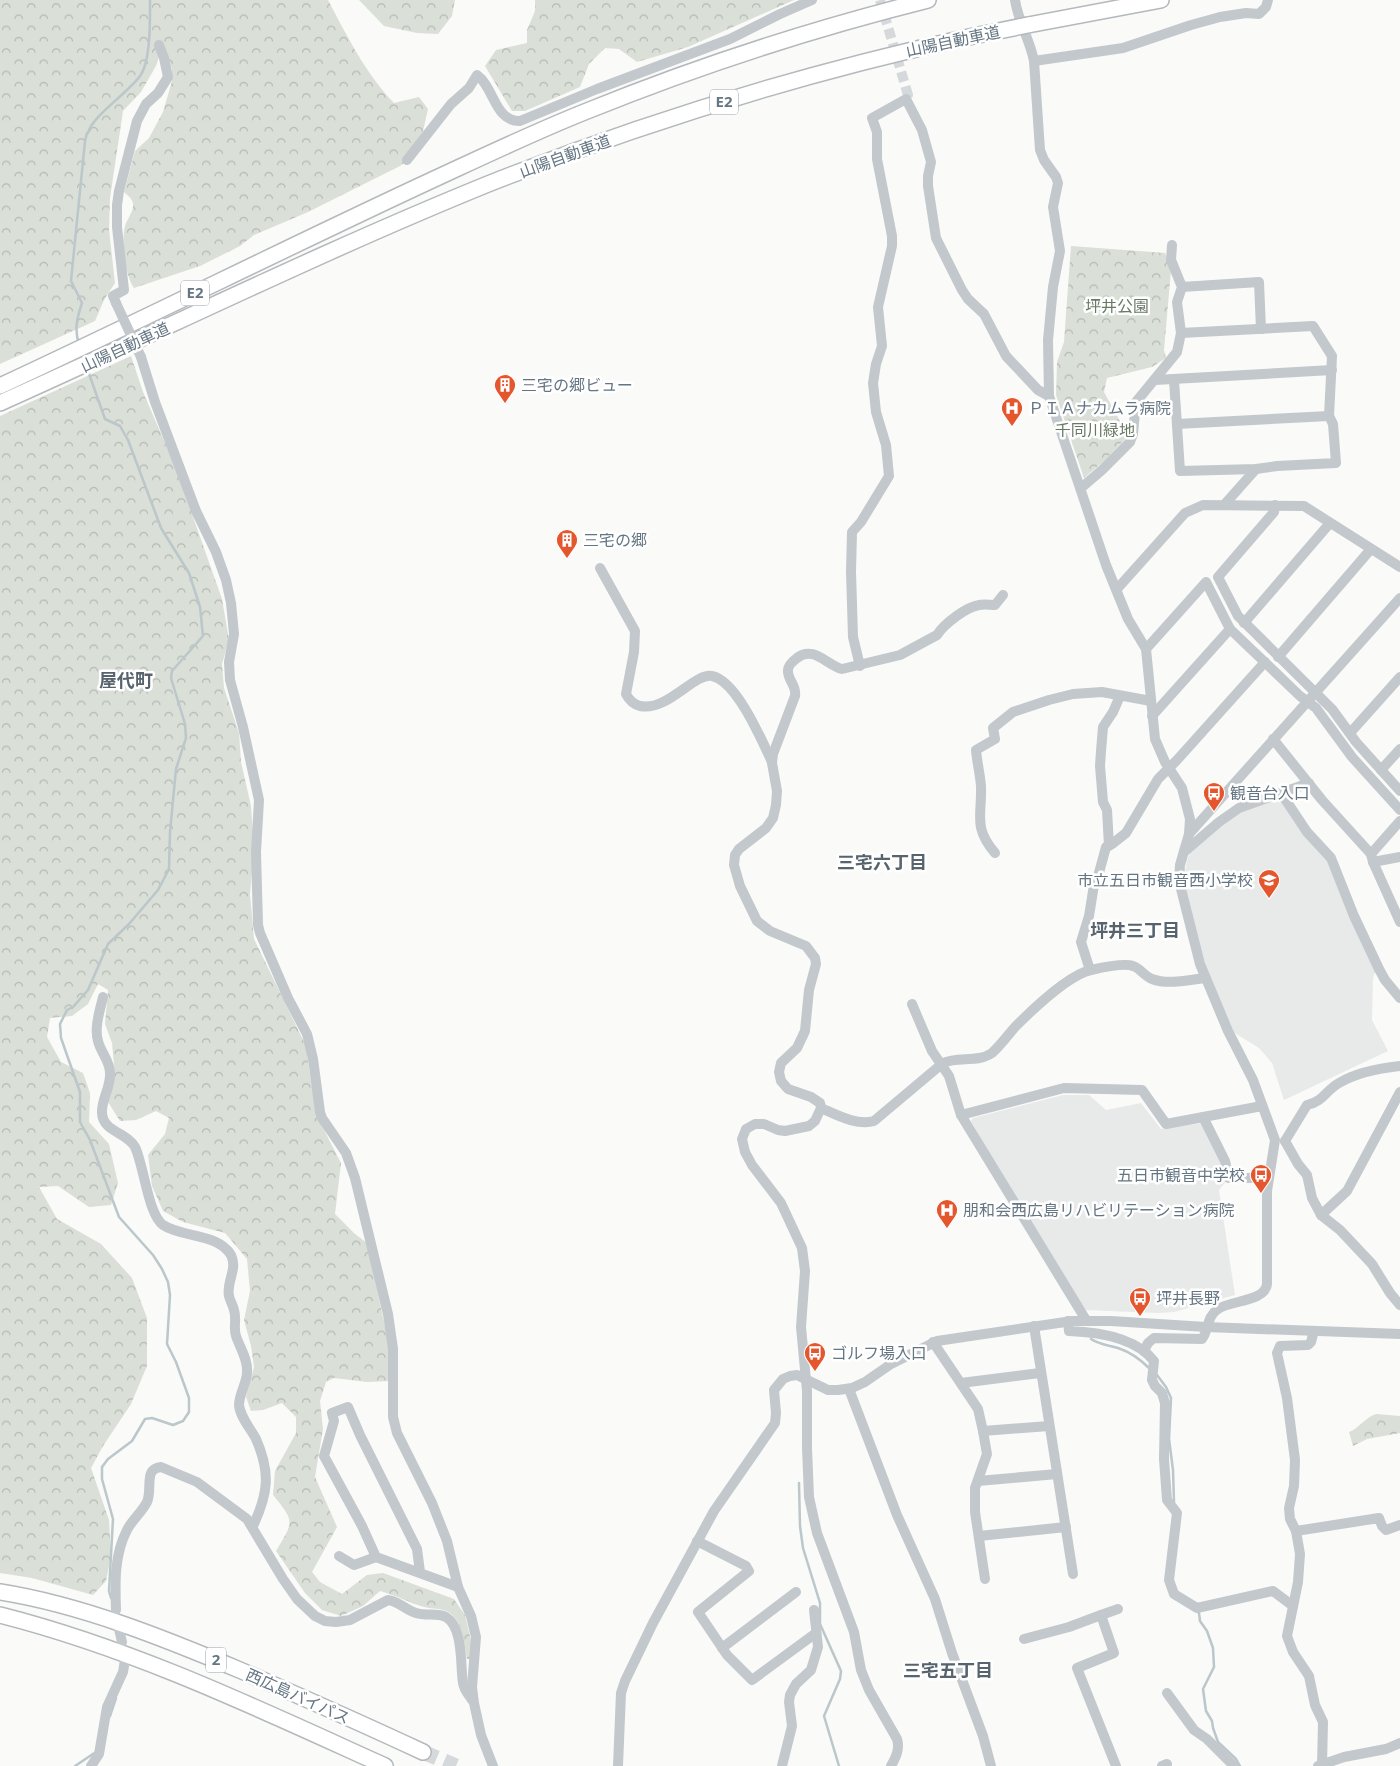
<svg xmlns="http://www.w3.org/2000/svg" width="1400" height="1766" font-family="'Noto Sans','Noto Sans JP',sans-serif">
<defs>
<pattern id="forest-crowns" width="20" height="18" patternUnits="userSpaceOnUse" patternTransform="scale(1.25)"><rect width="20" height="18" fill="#dadfd7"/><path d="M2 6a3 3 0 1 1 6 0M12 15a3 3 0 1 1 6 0" fill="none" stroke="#b4b9b4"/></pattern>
</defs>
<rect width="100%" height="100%" fill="#fafaf8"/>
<g fill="#e8e9e9">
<polygon points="1278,798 1281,800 1327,858 1376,970 1373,978 1372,1020 1388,1051 1284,1100 1272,1063 1259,1048 1233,1032 1206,967 1188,904 1184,878 1187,860 1191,851 1230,816"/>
<polygon points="1063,1095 1089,1095 1106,1110 1141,1103 1161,1129 1202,1123 1220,1160 1225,1183 1219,1190 1235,1295 1174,1312 1158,1313 1084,1310 1002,1175 971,1121 973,1118"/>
</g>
<g fill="url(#forest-crowns)">
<path d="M0,0H328C347,36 366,74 394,103L419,97L428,109L418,153L400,166L308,212L254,235L240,246L200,266L134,288C125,275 121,243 125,226C127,219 134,211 133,204C133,199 127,195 124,192L135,151L149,138L163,112L172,81V69L163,45L156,66L141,92L123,111L110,198L109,230L115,283L104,300L95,321L0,364Z"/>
<polygon points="359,0 455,0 452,16 438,34 417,33 384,26"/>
<polygon points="535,0 794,0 688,47 637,62 619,49 605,48 589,64 580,87 525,111 512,111 485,66 496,50 527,43 527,30 535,11"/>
<polygon points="1071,246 1165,253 1171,270 1164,350 1166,358 1152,367 1107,378 1104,392 1128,436 1104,461 1084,478 1056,395 1057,362 1064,342"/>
<path d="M131,356L143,392L175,466L222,599L229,640L222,664L224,688L239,733L241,762L251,806L254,848L250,894L254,939L306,1046L311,1083L323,1128L341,1163L335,1214L355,1234L367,1243L389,1345L390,1381L367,1382L334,1378L326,1382L320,1401L323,1429L315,1477L337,1527L312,1572L320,1582L342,1594L367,1575L383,1573L454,1599L465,1615L473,1649L471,1660L467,1659C464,1642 463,1615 443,1610C437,1608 430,1609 424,1607C409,1603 396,1595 380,1591L363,1606L341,1616L322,1610L305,1593L276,1551C294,1521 295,1522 273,1495L275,1471L296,1433V1417L282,1403L263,1410L251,1411L246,1397L254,1367L251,1346L244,1320L250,1291L247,1259L225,1233L183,1222L163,1211L152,1186L148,1155L165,1134L169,1118L156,1111L136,1120L120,1121L108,1102L115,1075L112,1043L105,1024L108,990L98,984L88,1004L72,1016L50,1018L47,1037L61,1062L83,1073L90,1093L89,1122L109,1144L118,1183L111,1205L89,1207L58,1186L39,1187L57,1219L101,1244L132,1278L147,1318V1366L131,1404L103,1446L91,1468L109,1520L111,1556L106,1581L93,1595L32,1578L0,1573V416Z"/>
<path d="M1376,1414L1400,1416V1433L1367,1439L1353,1446L1349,1432C1360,1428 1364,1418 1376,1414Z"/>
</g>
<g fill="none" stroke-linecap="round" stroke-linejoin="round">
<g stroke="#bbc7cb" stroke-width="2.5">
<path d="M79,344C74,329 77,318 82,303L71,281L85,141L87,133H88C92,116 128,93 140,76C151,61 150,19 150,0"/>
<polyline points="87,368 105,419 120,426 128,440 161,528 189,573 200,607 203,636 172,671 171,678 185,724 186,738 176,769 170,832 169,869 158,890 129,924 108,944 88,990 73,1007 67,1010 60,1024 61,1038 80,1092 80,1122 90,1140 119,1217 153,1255 162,1269 168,1282 170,1295 167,1344 176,1362 189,1398 189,1412 183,1421 173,1425 152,1418 145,1419 132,1441 108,1459 102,1467 102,1479 113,1519 109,1591 111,1598"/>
<path d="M1091,1339C1100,1345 1109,1345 1118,1348C1130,1352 1140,1359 1149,1368"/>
<polyline points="1157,1375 1166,1387 1171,1398 1169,1439 1173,1470 1174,1502"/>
<polyline points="799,1483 800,1526 803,1548 820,1603 820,1624 841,1671 840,1679 824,1716 839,1766"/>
<polyline points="1198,1612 1199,1613 1200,1621 1207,1631 1213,1648 1214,1667 1203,1689 1206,1711 1212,1721 1213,1728 1218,1742 1236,1759 1240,1766"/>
<polyline points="110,1716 116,1698"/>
<polyline points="75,1766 96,1752"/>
</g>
<polyline stroke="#d5d9db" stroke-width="10" stroke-dasharray="10 5" stroke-linecap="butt" points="880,0 908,95 906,99"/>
<polyline stroke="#d5d9db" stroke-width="15" stroke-dasharray="15 8" stroke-linecap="butt" points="423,1752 456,1766"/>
<g stroke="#b4b9bd" stroke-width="18">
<g id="highway">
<polyline points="1028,25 1161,0"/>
<path d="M0,386C144,319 286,248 430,181C482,157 534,132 587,111C698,66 812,29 928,0"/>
<path d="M0,403C163,330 323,251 488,184C642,123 802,74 964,38"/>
<path d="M0,1592C82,1605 166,1639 242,1671C302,1697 363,1724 423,1752"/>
<path d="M0,1615C134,1649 259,1709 385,1766"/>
</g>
</g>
<g stroke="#c3c8cc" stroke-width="10">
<path d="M1015,0C1018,21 1030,40 1034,61L1040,150L1044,160L1056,177L1058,183L1053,207L1060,251L1053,287L1048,340L1049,396L1106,565L1128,619L1146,649L1155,739L1165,762L1182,788L1190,819L1189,834L1180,865L1179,881L1200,964L1228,1031L1253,1080L1275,1140L1267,1191V1284C1265,1302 1231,1300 1218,1309C1206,1317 1209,1330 1202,1339L1154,1338L1148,1343L1144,1351"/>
<polyline points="1034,61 1123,48 1191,25 1220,17 1246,13 1259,14 1266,7 1268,0"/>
<path d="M407,160L451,104L469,88L477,75C494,87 495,122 520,121L597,89L730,39L780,14L812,0"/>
<polyline points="1182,287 1259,282 1261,329"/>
<polyline points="116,303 113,296 124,290 117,227 117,205 119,191 137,121 146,104 158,93 168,77 164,58 159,45"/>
<polyline points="141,357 155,402 196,511 216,552 226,580 231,603 234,634 229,662 230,680 243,727 259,800 256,852 258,925 260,933 288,998 307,1034 313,1059 320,1112 322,1118 346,1153 355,1178 388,1314 393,1349 393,1417 397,1433 432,1503 447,1541 458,1587 471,1616 476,1637 472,1687 474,1703 481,1735 493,1766"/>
<polyline points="1155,380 1332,370"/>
<polyline points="1174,380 1180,471 1256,469 1277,466 1336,463 1333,424 1329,416 1332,356 1313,326 1181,333"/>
<polyline points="1177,424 1329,416"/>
<polyline points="1081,488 1102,470 1130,442 1133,434 1136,402 1177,352 1181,333 1177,302 1182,287 1171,260 1172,245"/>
<polyline points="1224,505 1256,469"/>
<polyline points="1275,505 1274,512 1218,577 1238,616 1332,709 1356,742 1400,791"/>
<path d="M600,568L635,631L634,652L626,694C629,700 633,704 640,706C667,712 695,672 712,676C737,681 762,741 772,762"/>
<polyline points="1117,589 1185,513 1203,505 1304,506 1400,567"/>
<polyline points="1244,623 1330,523"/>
<polyline points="1146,649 1206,582 1230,629 1300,696 1316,708 1352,757 1400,810"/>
<polyline points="1278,657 1371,549"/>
<polyline points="860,666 853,637 851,572 852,532 861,522 889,476 886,445 876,412 873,383 876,364 882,346 878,307 892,246 892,236 877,159 877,132 872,118 906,99 922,130 931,162 928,176 928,186 936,238 962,290 968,299 984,314 1006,356 1038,390 1049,396"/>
<polyline points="1152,716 1230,629"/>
<polyline points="1350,733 1400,677"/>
<polyline points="1273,739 1322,800 1371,854 1373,862 1400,922"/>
<polyline points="1381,770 1400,749"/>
<polyline points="1281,793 1307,832 1331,858 1354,916 1379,969 1385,980 1400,998"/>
<polyline points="1189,834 1400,598"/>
<polyline points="1109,846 1107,810 1103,802 1100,766 1101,751 1103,727 1113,712 1120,696"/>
<polyline points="1184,852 1219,822 1239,808 1309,783"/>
<path d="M995,853C973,827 982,816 981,786C980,774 977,762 976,750L995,739L993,728L1013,712L1049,700L1073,694L1102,692L1151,701"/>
<polyline points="1371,854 1400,821"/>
<polyline points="1373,862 1400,857"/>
<polyline points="1090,970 1081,942 1089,916 1094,885 1097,880 1106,847 1112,844 1126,833 1158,779 1177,760 1265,662"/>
<path d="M103,997C100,1010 94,1028 98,1041C101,1053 110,1061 110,1073C111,1087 101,1100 102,1113C103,1132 127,1132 135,1147C144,1166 148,1214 163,1225C183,1238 218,1233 231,1255C238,1269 226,1282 229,1296C230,1301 233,1305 234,1310C237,1319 233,1328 236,1336C240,1348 248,1359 247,1372C247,1383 239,1394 239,1405C240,1417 251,1429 256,1439C271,1473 268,1494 253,1526"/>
<polyline points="912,1004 932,1051 949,1076 961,1115 1086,1320"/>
<path d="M821,1108C837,1115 857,1126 874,1121L943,1063C958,1056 978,1063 992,1053C1000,1046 1008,1035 1015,1027C1032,1010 1068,975 1091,970C1100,968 1125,963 1133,966C1140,968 1144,976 1152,979C1168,985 1189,980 1205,978"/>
<polyline points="961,1115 1064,1088 1142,1090 1166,1124 1262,1106"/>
<polyline points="1203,1117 1225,1161 1229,1178 1269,1178"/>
<polyline points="1285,1141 1298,1164 1307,1175 1312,1198 1321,1215 1340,1230 1372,1264 1390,1293 1400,1305"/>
<path d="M1285,1141L1307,1105C1324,1101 1325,1091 1339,1083C1356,1073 1381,1068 1400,1066"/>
<polyline points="1321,1215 1347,1191 1400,1092"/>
<path d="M1068,1321L1069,1331C1098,1332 1135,1337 1154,1361L1152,1380L1155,1386L1162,1393L1165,1403L1164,1459L1167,1500L1177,1513L1169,1580L1174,1594L1197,1608L1273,1591L1293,1606"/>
<polyline points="1034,1326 1073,1574"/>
<polyline points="1314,1331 1311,1342 1308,1345 1280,1346 1277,1353 1287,1398 1295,1460 1294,1486 1289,1508 1290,1519 1296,1531 1300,1554 1298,1582 1287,1636 1293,1652 1309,1676 1315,1705 1323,1722 1322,1766"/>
<polyline points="933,1342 978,1409 983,1431 987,1454 975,1488 975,1512 985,1579"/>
<polyline points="961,1383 1040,1373"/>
<polyline points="849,1389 897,1515 935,1599 952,1653 983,1736 991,1766"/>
<polyline points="983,1431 1049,1426"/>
<polyline points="978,1481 1057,1474"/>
<polyline points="1296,1531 1379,1518 1382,1526 1386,1530 1400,1525"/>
<polyline points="979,1536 1066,1527"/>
<polyline points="697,1541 746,1566 749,1571 698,1612 727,1655 752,1680 816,1633"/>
<polyline points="339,1556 354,1565 376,1557"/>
<polyline points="420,1572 417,1549 360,1435 348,1407 332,1413 334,1421 324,1456 362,1526 376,1557 458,1587"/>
<path d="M116,1610C115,1583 114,1555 127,1530C132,1520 142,1512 147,1502C153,1488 143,1469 161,1467L197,1482L247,1519L283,1579L297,1599L315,1616L325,1621L336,1622L350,1620L388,1600C399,1601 405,1610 416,1613C425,1616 438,1613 446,1617C464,1628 460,1666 463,1683C464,1690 469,1695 472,1700"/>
<polyline points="1101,1615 1118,1609"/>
<polyline points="119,1629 122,1642"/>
<polyline points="1024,1639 1069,1627 1101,1615 1114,1653 1077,1668 1116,1766"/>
<polyline points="722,1648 796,1592"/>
<polyline points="1167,1693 1194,1730 1207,1739 1234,1766"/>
<polyline points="91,1766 99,1754 107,1707 123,1672 125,1660"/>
<polyline points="618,1766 621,1693 625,1681 653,1623 714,1511 775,1423 776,1413 774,1390 783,1379 790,1376 797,1375 828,1390 838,1390 852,1388 865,1382 891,1364 937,1341 1072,1321 1111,1321 1206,1327 1400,1334"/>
<polyline points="782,1766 792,1726 789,1702 790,1695 796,1684 811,1670 818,1647 814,1610"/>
<path d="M891,1766C896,1757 900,1749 897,1739L869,1690L861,1670L854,1632L817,1533L809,1497L807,1448V1391L801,1327L805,1271L802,1248L781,1203L752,1165L745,1152L742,1139L746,1129L755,1124H764L778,1130L785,1131L809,1126L815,1121L821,1108L820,1103L811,1097L788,1089L781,1081L779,1072L781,1063L797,1048L805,1031L809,990L816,964L815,958L806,946L770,931L757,921L740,886L734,865L735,855L739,849L766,828L773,818L776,805L777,791L772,763L773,754L795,696C797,685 787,680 788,670C788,665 793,661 797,658C813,645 827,665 842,669L900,655L937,635C944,624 966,607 979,605C984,604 990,605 995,605L1003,595"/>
<polyline points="1162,1766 1167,1764"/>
<polyline points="1318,1766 1344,1757 1386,1749 1400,1743"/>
</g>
<use href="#highway" stroke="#fff" stroke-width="15"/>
<g stroke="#b4b9bd" stroke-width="18" stroke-linecap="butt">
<polyline id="highway-bridge" points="964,38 1028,25"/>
</g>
<polyline stroke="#c3c8cc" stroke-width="10" points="116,303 141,357"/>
<use href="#highway-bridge" stroke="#fff" stroke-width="15"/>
</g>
<defs>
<g id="building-pin" transform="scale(1.125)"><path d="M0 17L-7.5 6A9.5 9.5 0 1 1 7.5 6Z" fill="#e4572e" stroke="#fff"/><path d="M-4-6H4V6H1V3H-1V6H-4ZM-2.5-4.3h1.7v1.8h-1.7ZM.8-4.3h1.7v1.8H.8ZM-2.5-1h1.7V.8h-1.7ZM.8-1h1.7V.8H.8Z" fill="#fff"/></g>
<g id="hospital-pin" transform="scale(1.125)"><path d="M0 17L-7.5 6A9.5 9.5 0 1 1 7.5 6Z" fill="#e4572e" stroke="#fff"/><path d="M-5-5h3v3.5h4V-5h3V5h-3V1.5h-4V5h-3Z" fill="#fff"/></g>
<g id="bus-pin" transform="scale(1.125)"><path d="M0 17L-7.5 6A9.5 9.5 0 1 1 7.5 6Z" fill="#e4572e" stroke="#fff"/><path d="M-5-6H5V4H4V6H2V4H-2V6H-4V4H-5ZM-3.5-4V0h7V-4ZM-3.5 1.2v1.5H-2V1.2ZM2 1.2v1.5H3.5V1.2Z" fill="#fff"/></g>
<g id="school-pin" transform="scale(1.125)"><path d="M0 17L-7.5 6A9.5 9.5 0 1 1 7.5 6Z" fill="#e4572e" stroke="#fff"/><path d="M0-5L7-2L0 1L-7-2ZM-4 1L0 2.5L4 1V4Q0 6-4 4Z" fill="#fff"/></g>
</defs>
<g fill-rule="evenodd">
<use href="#building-pin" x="505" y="385"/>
<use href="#hospital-pin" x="1012" y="408"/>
<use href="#building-pin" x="567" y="540"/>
<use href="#bus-pin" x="1214" y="793"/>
<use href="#school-pin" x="1269" y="880"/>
<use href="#bus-pin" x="1261" y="1175"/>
<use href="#hospital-pin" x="947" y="1210"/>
<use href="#bus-pin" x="1140" y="1298"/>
<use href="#bus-pin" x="815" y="1353"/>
</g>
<g text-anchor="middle" stroke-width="5" stroke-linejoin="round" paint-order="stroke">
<g fill="#fff" stroke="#939fa8" stroke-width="1">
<rect x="710" y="89.5" width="28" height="25" rx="4"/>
<rect x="181" y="280.5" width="28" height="25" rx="4"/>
<rect x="206" y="1647.5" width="20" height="25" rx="4"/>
</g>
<g font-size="15" font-weight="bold" fill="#657683">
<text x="724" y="107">E2</text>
<text x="195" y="298">E2</text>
<text x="216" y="1665">2</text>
</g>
<g font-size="16" fill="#657683" stroke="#fff">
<text transform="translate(953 41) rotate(-12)" y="6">山陽自動車道</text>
<text transform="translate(565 156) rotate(-20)" y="6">山陽自動車道</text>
<text transform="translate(125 347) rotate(-25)" y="6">山陽自動車道</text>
<text transform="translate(298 1696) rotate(24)" y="6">西広島バイパス</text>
</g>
<g font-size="16" fill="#687a64" stroke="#fff">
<text x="1117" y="312">坪井公園</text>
<text x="1095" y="436">千同川緑地</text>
</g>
<g font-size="16" fill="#657683" stroke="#fff" text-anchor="start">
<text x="521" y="391">三宅の郷ビュー</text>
<text x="1028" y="414">ＰＩＡナカムラ病院</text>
<text x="583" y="546">三宅の郷</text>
<text x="1230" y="799">観音台入口</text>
<text x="1253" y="886" text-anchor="end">市立五日市観音西小学校</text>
<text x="1245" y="1181" text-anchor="end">五日市観音中学校</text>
<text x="963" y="1216">朋和会西広島リハビリテーション病院</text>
<text x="1156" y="1304">坪井長野</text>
<text x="831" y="1359">ゴルフ場入口</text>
</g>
<g font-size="18" font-weight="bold" fill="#57646e" stroke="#fff">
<text x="126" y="687">屋代町</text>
<text x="882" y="869">三宅六丁目</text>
<text x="1135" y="937">坪井三丁目</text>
<text x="948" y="1677">三宅五丁目</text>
</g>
</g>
</svg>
